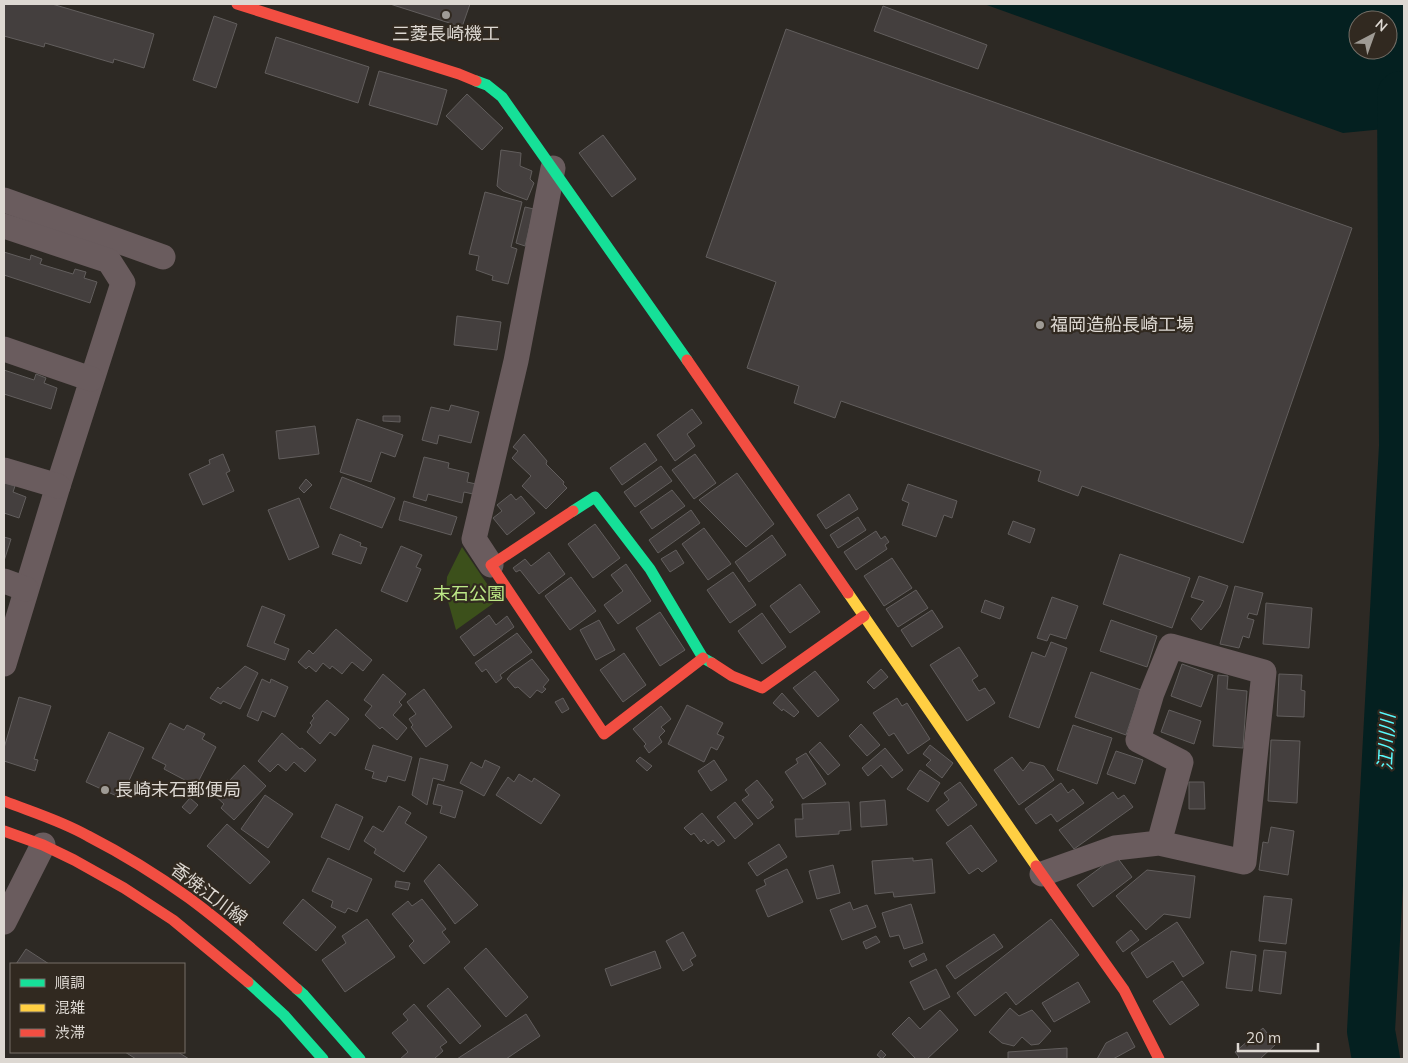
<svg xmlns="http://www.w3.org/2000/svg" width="1408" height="1063" font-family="Mulish,'Noto Sans JP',sans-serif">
<rect width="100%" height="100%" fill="#2d2924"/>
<polygon fill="#3c501b" points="462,547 498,600 456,630 446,594 447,577"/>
<path fill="#042020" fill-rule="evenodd" d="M984,4H1404V127L1343,133ZM1358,20H1388V50H1358Z"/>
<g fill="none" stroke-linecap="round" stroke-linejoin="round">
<polyline stroke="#042020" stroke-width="48" points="1376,1059 1371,1031 1403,446 1401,95"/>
</g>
<g fill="#443f3e" stroke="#625e5d">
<polygon points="4,4 52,4 154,34 144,68 114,59 113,63 45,43 44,47 4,36"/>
<polygon points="390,4 470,4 462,27"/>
<polygon points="883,6 987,45 978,69 874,31"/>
<polygon points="214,16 237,24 216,88 193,80"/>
<polygon points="786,29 1352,228 1243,543 1082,486 1078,496 1038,481 1041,471 841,401 835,418 794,403 799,386 747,368 776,282 706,257"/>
<polygon points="276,37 369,67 358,103 265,73"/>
<polygon points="379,71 447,90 437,125 369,105"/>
<polygon points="467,94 503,128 482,150 446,116"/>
<polygon points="603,135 636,179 612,197 579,153"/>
<polygon points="501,150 521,153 520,166 532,171 530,179 534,183 527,200 503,191 497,186"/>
<polygon points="485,192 522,202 511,247 517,249 508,284 492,280 493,276 476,270 479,256 469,254"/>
<polygon points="525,207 534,209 525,246 516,243"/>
<polygon points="4,252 30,260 31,255 42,259 40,264 73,274 75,269 86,272 84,278 97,282 90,303 4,275"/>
<polygon points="457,316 501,322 497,350 454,345"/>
<polygon points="4,370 34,380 36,374 46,378 44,383 57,388 51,409 4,394"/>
<polygon points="451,405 479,412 471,443 439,435 437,444 422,440 431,407 449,411"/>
<polygon points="692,409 702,423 687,434 695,446 675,461 657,435"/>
<polygon points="383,416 400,416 400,422 383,421"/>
<polygon points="357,419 403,435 395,457 381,452 371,482 340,472"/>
<polygon points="315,426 319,454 279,459 276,431"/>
<polygon points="524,434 547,461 546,464 564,482 563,484 567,488 546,509 522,486 531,476 512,458 518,451 513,447"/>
<polygon points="645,443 657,460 622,485 610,468"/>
<polygon points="223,454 230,471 226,473 234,491 203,505 189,474 210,464 209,460"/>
<polygon points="695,454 716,483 694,499 672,470"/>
<polygon points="424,457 449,463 448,468 469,473 467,482 476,484 473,494 464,492 462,503 428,494 426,501 413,497"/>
<polygon points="661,466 672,481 635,507 624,492"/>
<polygon points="737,473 774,524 746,547 699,500"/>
<polygon points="342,477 395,498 382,528 330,508"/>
<polygon points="306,479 312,485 304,493 299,488"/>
<polygon points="4,483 15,486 13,492 26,497 19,518 4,513"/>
<polygon points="908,484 957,501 952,518 944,515 936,537 902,525 909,503 902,500"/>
<polygon points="672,490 685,506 652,529 640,512"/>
<polygon points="511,494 516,500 521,496 535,513 507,535 493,518 502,511 497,505"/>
<polygon points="849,494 858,509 826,529 817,515"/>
<polygon points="299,498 319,547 289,560 268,510"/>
<polygon points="404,501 457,517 451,535 399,520"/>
<polygon points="691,510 700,523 658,553 649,540"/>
<polygon points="858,517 866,530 838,548 830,535"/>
<polygon points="1013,521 1035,529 1030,543 1008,534"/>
<polygon points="595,524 620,558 593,578 568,544"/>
<polygon points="704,528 731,564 708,580 682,544"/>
<polygon points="876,531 881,539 885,536 889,542 885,545 887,549 856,570 844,552"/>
<polygon points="340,534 361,543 360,546 367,548 361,564 332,554"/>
<polygon points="772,535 786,555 749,582 735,562"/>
<polygon points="4,537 11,539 4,561"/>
<polygon points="401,546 422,555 416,567 421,569 407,602 381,591"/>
<polygon points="676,550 684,563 670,572 661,559"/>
<polygon points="549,552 565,574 539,594 520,570 516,572 513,568 525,559 531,566"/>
<polygon points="1120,554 1190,578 1172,628 1103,604"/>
<polygon points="892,558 912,588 884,606 864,576"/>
<polygon points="626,564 651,601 618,624 604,605 623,591 611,575"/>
<polygon points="733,572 756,605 730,623 707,590"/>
<polygon points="1199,576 1228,586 1220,607 1201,630 1191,619 1204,601 1191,597"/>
<polygon points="571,577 596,611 570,630 545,596"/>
<polygon points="800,584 820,612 790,633 770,606"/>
<polygon points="1235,586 1263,593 1257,615 1249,613 1247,618 1254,620 1249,638 1243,636 1239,648 1220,644"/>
<polygon points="916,590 928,608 898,627 886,609"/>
<polygon points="1052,597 1078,606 1066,639 1050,634 1047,641 1037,638"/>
<polygon points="985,600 1004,607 1000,619 981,612"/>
<polygon points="1266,603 1312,608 1309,648 1263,644"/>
<polygon points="262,606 285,615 274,643 289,649 285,660 247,646"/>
<polygon points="932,610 943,627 912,647 901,630"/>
<polygon points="660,612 685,650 660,666 636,628"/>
<polygon points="762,613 786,647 762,664 738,631"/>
<polygon points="489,615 496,625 507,616 514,627 474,656 460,637"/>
<polygon points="599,620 615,650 596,660 580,630"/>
<polygon points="1111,620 1157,636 1147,667 1100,651"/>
<polygon points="336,629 372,660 363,671 352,662 342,674 332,666 330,669 323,663 316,672 309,666 306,669 298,662 309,650 313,654"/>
<polygon points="517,633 532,652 500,675 502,678 496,683 486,669 482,672 475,663"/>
<polygon points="1051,642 1067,648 1039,728 1009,717 1032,652 1045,657"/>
<polygon points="959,647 978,676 972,680 979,691 985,688 995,703 967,721 930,665"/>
<polygon points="624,653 646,685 623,702 600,670"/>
<polygon points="532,659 549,680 543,687 546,689 542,693 537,690 530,698 518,687 515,688 507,679 512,673"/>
<polygon points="1182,664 1213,675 1201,707 1171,696"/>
<polygon points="245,666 258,673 240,709 223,701 221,704 210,698 218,687 220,689"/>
<polygon points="881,669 888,677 874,689 867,682"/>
<polygon points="815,671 839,700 818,717 793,688"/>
<polygon points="1091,672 1141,690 1126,735 1075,717"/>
<polygon points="383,674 406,694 399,702 402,705 393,715 407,728 397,740 382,727 380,729 365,715 372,706 364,700"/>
<polygon points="1279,674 1302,675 1301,690 1305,691 1304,717 1277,716"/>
<polygon points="1218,675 1228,676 1227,689 1247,691 1243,748 1213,746"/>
<polygon points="262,679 270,683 271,679 288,687 275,717 262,711 258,721 247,716"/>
<polygon points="424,689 452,727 426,747 411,727 413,725 409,719 416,714 407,702"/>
<polygon points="782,693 799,712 794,717 783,709 782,711 773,703"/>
<polygon points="19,697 51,706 34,759 38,760 35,771 4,761 4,748"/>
<polygon points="563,698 569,709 562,713 555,702"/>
<polygon points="897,698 902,706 907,703 930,739 908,754 894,733 889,736 873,713"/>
<polygon points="327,700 349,719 335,736 330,732 320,744 307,732 312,725 310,723 314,718 312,716"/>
<polygon points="687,705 723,723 717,734 724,737 717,750 711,747 704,762 668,744"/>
<polygon points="661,706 671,719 661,727 665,731 659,737 662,742 649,753 644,746 646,744 633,729"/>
<polygon points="1169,710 1201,721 1194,744 1161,732"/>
<polygon points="170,723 184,730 187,725 205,734 202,739 216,747 196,786 164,769 166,765 152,758"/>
<polygon points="861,724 880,745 867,756 849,736"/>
<polygon points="1073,725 1112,738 1097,784 1057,770"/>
<polygon points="109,732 144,748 121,798 86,782"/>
<polygon points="282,733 300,749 302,748 316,760 305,772 294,762 286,771 278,764 270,772 258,761"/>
<polygon points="1271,740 1300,741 1297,803 1268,801"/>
<polygon points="820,742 840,765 828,775 809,752"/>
<polygon points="373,745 412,757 405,781 388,776 386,782 372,778 374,772 365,769"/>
<polygon points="930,745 953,763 942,778 926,765 931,760 923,754"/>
<polygon points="885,748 903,770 892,778 881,765 868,776 862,768"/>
<polygon points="1116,751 1143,760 1135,784 1107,774"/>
<polygon points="806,753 826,784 803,799 785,772 798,763 796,759"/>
<polygon points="640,757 652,766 647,771 636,761"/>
<polygon points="1012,757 1023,771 1030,762 1044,766 1054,780 1019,805 994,770"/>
<polygon points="420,758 448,765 444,781 433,778 427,805 412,795"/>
<polygon points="485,760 500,767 484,796 460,783 471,762 482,768"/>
<polygon points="714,760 727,780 711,791 698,771"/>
<polygon points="244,765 266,786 234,820 221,808 224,804 213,794 227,780 229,781"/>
<polygon points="920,770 940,783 928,802 907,789"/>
<polygon points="519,774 532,782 534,778 560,795 541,824 496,795 508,777 514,782"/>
<polygon points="757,780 773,800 770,802 774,807 758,819 742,800 749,795 745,790"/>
<polygon points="960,782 977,805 948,826 936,810 949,800 944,793"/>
<polygon points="1189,782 1204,782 1205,809 1189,809"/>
<polygon points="1061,783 1068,793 1073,789 1084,803 1057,822 1051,814 1036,824 1025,809"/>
<polygon points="438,784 463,791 455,818 440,813 442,806 433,804"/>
<polygon points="1113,792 1118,799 1124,795 1133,807 1074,849 1059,830"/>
<polygon points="265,795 293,814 268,848 241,829"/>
<polygon points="190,798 198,805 190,814 182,807"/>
<polygon points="885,800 887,825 861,827 860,802"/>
<polygon points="735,802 753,824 735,839 717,817"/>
<polygon points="849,802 851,830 839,831 839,834 796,837 795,819 803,819 802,804"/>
<polygon points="336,804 363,817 349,850 321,837"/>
<polygon points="399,806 411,813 405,823 427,837 404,872 374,853 376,849 364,841 373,826 383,832"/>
<polygon points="702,813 725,841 718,846 713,840 708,844 704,839 701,842 694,833 691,835 684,828"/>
<polygon points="227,824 270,862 250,884 207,846"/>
<polygon points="971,825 997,861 982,872 978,868 969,874 946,843"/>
<polygon points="1271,827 1294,831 1288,875 1259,870 1263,842 1268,843"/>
<polygon points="779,844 787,857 757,876 748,863"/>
<polygon points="1116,856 1132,877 1093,907 1077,885"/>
<polygon points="328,858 372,879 357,912 348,908 345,913 331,907 333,901 312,891"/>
<polygon points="913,858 913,861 932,859 935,893 894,897 893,892 875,894 872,861"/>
<polygon points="439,864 478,905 455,924 424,881"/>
<polygon points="833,865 840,893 817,899 809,871"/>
<polygon points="787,869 803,902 768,917 756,890 766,885 764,880"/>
<polygon points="1147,870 1195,876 1190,918 1164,914 1146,930 1116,896"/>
<polygon points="396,881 410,883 408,890 395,887"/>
<polygon points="1264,896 1292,899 1286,944 1259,941"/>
<polygon points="303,899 336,927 316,951 283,923"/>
<polygon points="422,899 446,929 442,932 450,942 424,964 409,946 414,941 392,914 408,901 412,906"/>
<polygon points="850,902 853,910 867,905 876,927 842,940 830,910"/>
<polygon points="911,904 923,943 904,949 899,935 890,937 882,913"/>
<polygon points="367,919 395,957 345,992 322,960 346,943 342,936"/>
<polygon points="1051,919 1079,955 1016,1005 1006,992 975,1016 957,993"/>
<polygon points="1177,922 1204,963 1183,977 1173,961 1147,978 1131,953"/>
<polygon points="1131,930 1139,940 1123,952 1116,942"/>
<polygon points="683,932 696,956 690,960 693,965 683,971 666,941"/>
<polygon points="994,934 1003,947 955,979 946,966"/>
<polygon points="876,936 880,942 866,949 863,942"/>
<polygon points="486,948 528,997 506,1017 464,968"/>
<polygon points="26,949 49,964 16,964"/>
<polygon points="1264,950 1286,952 1281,994 1259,991"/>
<polygon points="655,951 661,968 611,986 605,969"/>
<polygon points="1231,951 1256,955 1252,991 1226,988"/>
<polygon points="924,953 927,960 912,967 909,961"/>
<polygon points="936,969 950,997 924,1010 910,982"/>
<polygon points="1182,981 1199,1005 1170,1025 1153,1001"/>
<polygon points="1078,982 1090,1002 1054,1022 1042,1003"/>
<polygon points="448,988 481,1026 460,1044 427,1006"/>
<polygon points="414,1004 447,1042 440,1047 443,1051 434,1059 400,1059 408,1052 392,1033 408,1020 403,1014"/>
<polygon points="1010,1008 1019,1016 1032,1010 1051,1031 1039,1044 1031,1045 1022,1037 1014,1046 1002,1043 989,1032"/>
<polygon points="940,1010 958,1030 927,1059 916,1059 892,1034 909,1017 920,1029"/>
<polygon points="526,1014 540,1036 506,1059 457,1059"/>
<polygon points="1263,1028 1276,1044 1261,1058 1262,1059 1237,1059 1239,1057 1235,1052"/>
<polygon points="1127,1032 1135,1047 1113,1059 1097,1059 1106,1043"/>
<polygon points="1067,1048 1067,1059 1008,1059 1008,1052"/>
<polygon points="881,1050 886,1055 882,1059 877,1055"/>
<polygon points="125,1052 178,1052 189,1059 136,1059"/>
</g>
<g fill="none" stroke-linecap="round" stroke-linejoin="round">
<g stroke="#6a5c5e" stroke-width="25">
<polyline points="4,200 163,257"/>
<polyline points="4,226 109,261 123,283 58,486 4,664"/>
<polyline points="4,349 91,379"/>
<polyline points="4,470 58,486"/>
<polyline points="491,565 474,539 516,361 553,168"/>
<polyline points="4,581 26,589"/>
<polyline points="1042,874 1115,848 1159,843 1244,862 1264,672 1171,646 1152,693 1138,740 1181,762 1159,843"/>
<polyline points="4,922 43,845"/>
</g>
<g stroke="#16e098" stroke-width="11">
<polyline points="476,81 487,85 502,97 687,360"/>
<polyline points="573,511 595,497 650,569 703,658 712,663"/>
<polyline points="248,982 284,1015 323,1059"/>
<polyline points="297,989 304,995 360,1059"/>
</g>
<polyline stroke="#ffcf43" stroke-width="11" points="848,593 1036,866"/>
<g stroke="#f24e42" stroke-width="11">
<polyline points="237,4 459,74 476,81"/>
<polyline points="687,360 848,593"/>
<polyline points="573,511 491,565 604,734 703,658"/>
<polyline points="712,663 732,676 762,688 864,616"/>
<path d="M4,801C32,812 62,821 88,836C123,854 157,875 189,898C227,926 262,957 297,989"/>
<polyline points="4,831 43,845 74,860 124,888 173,920 248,982"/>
<polyline points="1036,866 1124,990 1159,1059"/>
</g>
</g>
<g fill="#9f9b95" stroke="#312920" stroke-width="2">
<circle cx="446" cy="15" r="5"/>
<circle cx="1040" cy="325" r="5"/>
<circle cx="105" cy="790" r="5"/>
</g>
<g text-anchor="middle" stroke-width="4.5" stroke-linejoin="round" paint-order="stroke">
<g font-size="18" fill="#ddd8d2" stroke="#312920" text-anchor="start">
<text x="446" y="40" text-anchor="middle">三菱長崎機工</text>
<text x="1050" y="331">福岡造船長崎工場</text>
<text x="115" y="796">長崎末石郵便局</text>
</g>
<g font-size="18" fill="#bde887" stroke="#312920">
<text x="469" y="600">末石公園</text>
</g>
<g font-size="18" fill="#ddd8d2" stroke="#312920">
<text transform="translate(209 894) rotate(37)" y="6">香焼江川線</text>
</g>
<g font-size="19" font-style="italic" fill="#58fafd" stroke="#312920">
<text transform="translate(1386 742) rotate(-87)" y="7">江川川</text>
</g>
</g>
<rect width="1408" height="1063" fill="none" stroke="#ddd8d2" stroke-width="10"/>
<rect x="10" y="963" width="175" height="90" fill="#312920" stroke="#766f67"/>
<rect x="20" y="979" width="25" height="8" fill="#16e098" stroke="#766f67"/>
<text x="55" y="988" font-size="15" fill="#ddd8d2">順調</text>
<rect x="20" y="1004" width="25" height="8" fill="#ffcf43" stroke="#766f67"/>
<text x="55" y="1013" font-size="15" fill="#ddd8d2">混雑</text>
<rect x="20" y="1029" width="25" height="8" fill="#f24e42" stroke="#766f67"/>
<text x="55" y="1038" font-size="15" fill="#ddd8d2">渋滞</text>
<g transform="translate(1373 35) rotate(41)"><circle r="24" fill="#312920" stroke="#766f67"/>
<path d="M0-4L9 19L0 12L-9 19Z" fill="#9f9b95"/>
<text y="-8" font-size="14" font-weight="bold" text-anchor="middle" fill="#ddd8d2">N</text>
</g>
<path d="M1238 1043v8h80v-8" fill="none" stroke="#ddd8d2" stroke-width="2.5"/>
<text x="1246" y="1043" font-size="15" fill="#ddd8d2" stroke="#312920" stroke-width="4" paint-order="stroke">20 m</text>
</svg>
